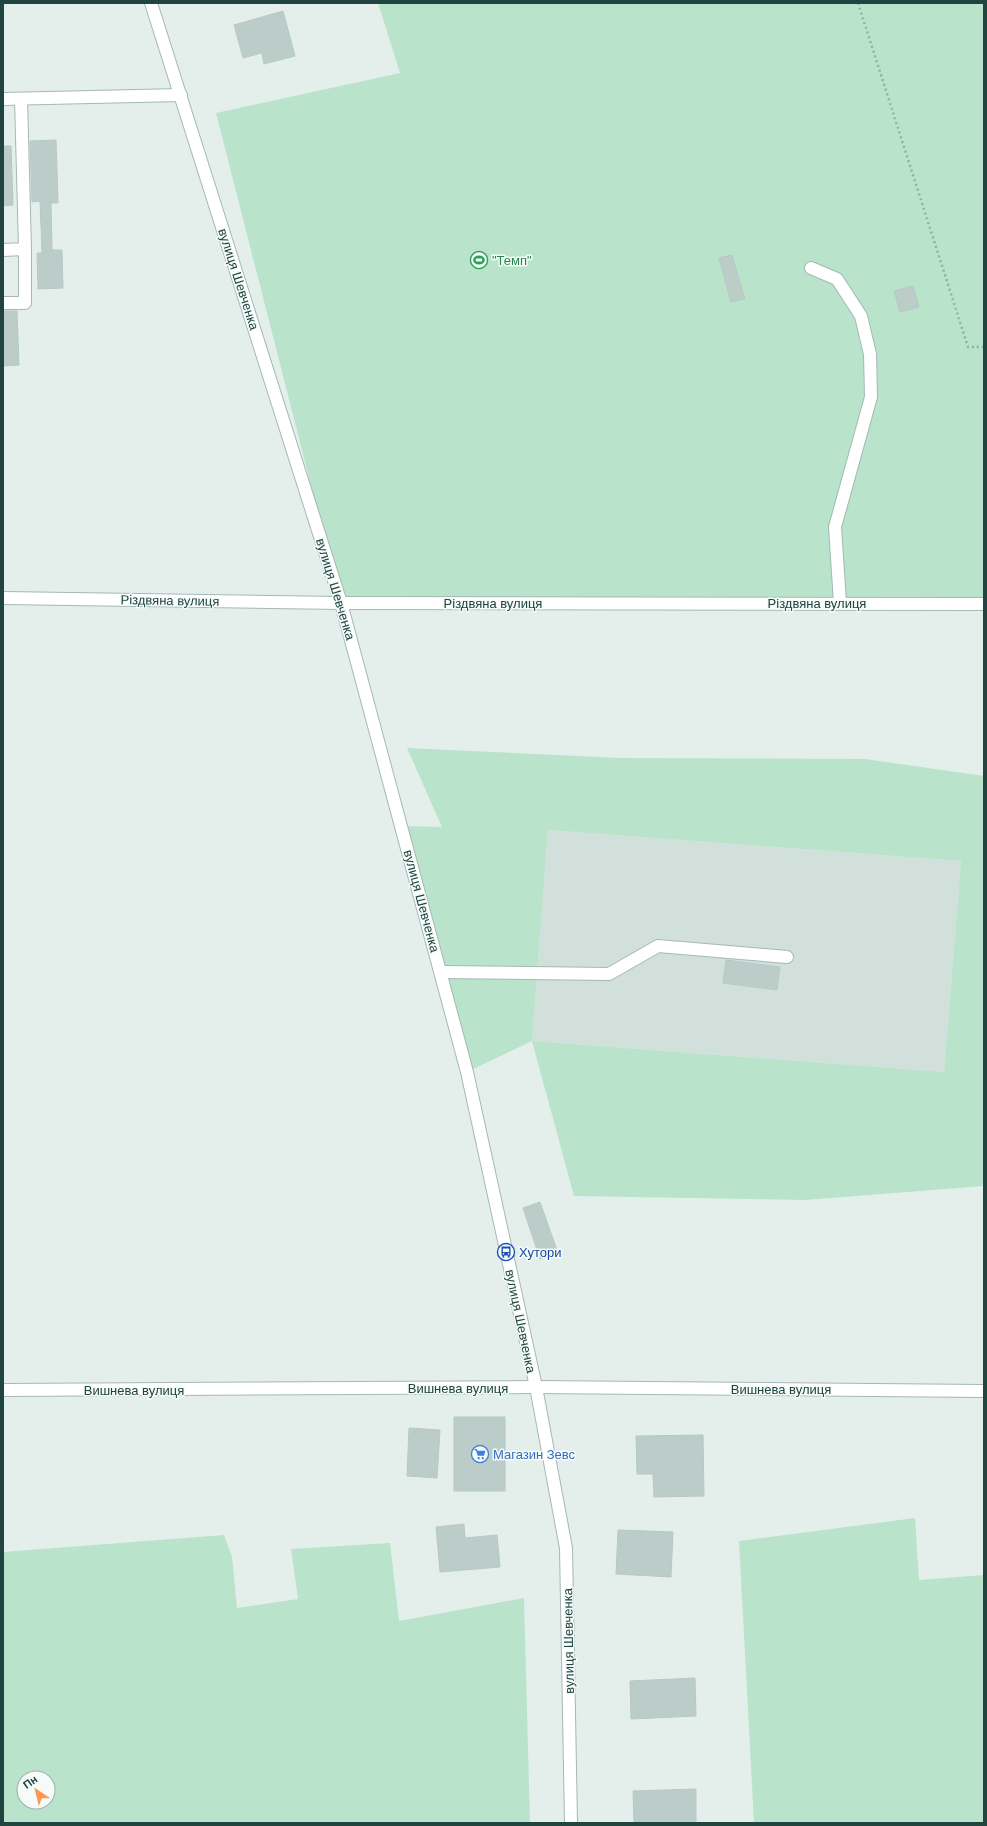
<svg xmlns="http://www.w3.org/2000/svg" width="987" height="1826" font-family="Arial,sans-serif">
<rect width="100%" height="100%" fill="#e4efec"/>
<polygon fill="#d2e0dc" points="548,830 961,861 944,1072 532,1041"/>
<g fill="#bae3cb" fill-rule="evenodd">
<polygon points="378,3 984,3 984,604 341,603 216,113 400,73"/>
<path d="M407,748L621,758L865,759L984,776V1186L805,1200L574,1196L532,1041L467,1072L402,826L442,827ZM548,830L961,861L944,1072L532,1041Z"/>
<polygon points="915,1518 919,1580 984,1575 984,1823 754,1823 739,1541"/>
<path d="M224,1535L232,1557L237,1608L298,1599L291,1549L390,1543L399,1621L524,1598L530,1823H3V1552ZM24,1778H48V1802H24Z"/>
</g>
<g fill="#bccdc9" stroke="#b5cac4">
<polygon points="283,11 295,56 264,64 262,53 243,58 234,25"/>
<polygon points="56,140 58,203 51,203 52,250 62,250 63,288 38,289 37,253 42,253 40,201 32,202 30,141"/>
<polygon points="3,146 11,146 13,205 3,206"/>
<polygon points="732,255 745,299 731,302 719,258"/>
<polygon points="913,286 919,307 900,312 894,291"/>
<polygon points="3,311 17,311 19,365 3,366"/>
<polygon points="726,960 780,967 777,990 723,983"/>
<polygon points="540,1202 558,1253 540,1259 523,1208"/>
<rect x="454" y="1417" width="51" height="74"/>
<polygon points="409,1428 440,1430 437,1478 407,1476"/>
<polygon points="703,1435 704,1496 654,1497 653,1474 637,1474 636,1436"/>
<polygon points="464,1524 465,1538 497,1535 500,1567 440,1572 436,1527"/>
<polygon points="618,1530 673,1532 671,1577 616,1574"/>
<polygon points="695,1678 696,1716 631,1719 630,1681"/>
<polygon points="696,1789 696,1823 634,1823 633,1791"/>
</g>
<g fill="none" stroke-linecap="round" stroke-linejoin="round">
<g stroke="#a5b8b5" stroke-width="14">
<g id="service">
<polyline points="3,250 25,249 21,99"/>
<polyline points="811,268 837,279 861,316 870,354 871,397 835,527 840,603"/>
<polyline points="3,303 25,303 25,249"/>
<polyline points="442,972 609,974 658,946 787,957"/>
</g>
</g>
<g stroke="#a5b8b5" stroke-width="14">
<g id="minor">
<polyline points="3,99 181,95"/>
<polyline points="3,598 341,603 984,604"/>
<polyline points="3,1390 536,1387 984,1391"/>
</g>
</g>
<g stroke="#a5b8b5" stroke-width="14">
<polyline id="tertiary" points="151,3 341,603 467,1072 536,1387 566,1548 571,1823"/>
</g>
<polyline stroke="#80b7ae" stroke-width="2.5" stroke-dasharray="2 3" stroke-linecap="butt" points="858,3 968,347 984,347"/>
<use href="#service" stroke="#fff" stroke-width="12"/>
<use href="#minor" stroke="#fff" stroke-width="12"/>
<use href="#tertiary" stroke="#fff" stroke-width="12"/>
</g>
<defs>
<g id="stadium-ring" transform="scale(0.9)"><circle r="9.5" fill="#f5fbf9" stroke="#2e9e5b" stroke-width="1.5"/><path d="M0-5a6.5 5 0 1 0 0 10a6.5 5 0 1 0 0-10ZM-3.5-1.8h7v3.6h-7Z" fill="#2e9e5b"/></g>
<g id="bus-ring" transform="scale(0.9)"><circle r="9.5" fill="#f5fbf9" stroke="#1a4fb4" stroke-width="1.5"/><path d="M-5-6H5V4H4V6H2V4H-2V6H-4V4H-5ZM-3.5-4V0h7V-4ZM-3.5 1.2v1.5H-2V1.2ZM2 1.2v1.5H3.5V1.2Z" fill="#1a4fb4"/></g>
<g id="supermarket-ring" transform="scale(0.9)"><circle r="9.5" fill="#f5fbf9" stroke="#3f7fe0" stroke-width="1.5"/><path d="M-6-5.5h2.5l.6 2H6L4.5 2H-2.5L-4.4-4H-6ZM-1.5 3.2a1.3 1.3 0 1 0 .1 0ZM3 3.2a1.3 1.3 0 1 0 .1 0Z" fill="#3f7fe0"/></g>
</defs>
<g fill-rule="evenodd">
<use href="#stadium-ring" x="479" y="260"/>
<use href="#bus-ring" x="506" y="1252"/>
<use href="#supermarket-ring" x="480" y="1454"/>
</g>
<g text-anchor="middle" stroke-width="3" stroke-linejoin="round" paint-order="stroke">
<g font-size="13" fill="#27864d" stroke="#f5fbf9" text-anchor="start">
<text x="492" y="265">"Темп"</text>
</g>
<g font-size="13" fill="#204440" stroke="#f5fbf9">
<text transform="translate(239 279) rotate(72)" y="5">вулиця Шевченка</text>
<text transform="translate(336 589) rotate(73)" y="5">вулиця Шевченка</text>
<text transform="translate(170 600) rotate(1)" y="5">Різдвяна вулиця</text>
<text x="493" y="608">Різдвяна вулиця</text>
<text x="817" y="608">Різдвяна вулиця</text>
<text transform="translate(422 901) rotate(75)" y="5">вулиця Шевченка</text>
<text transform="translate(521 1321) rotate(78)" y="5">вулиця Шевченка</text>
<text x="458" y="1393">Вишнева вулиця</text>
<text x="781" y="1394">Вишнева вулиця</text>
<text x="134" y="1395">Вишнева вулиця</text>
<text transform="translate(568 1641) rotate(-91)" y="5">вулиця Шевченка</text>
</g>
<g font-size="13" fill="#164399" stroke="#f5fbf9" text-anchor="start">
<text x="519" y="1257">Хутори</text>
</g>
<g font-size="13" fill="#366cbe" stroke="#f5fbf9" text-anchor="start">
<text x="493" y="1459">Магазин Зевс</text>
</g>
</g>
<rect width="987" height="1826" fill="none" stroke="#204440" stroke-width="8"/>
<g transform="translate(36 1790) rotate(325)"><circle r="19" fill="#f5fbf9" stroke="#a0b2af"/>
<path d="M0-3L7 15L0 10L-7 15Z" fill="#ff9752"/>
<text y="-6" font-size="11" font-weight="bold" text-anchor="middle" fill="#204440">Пн</text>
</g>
</svg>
